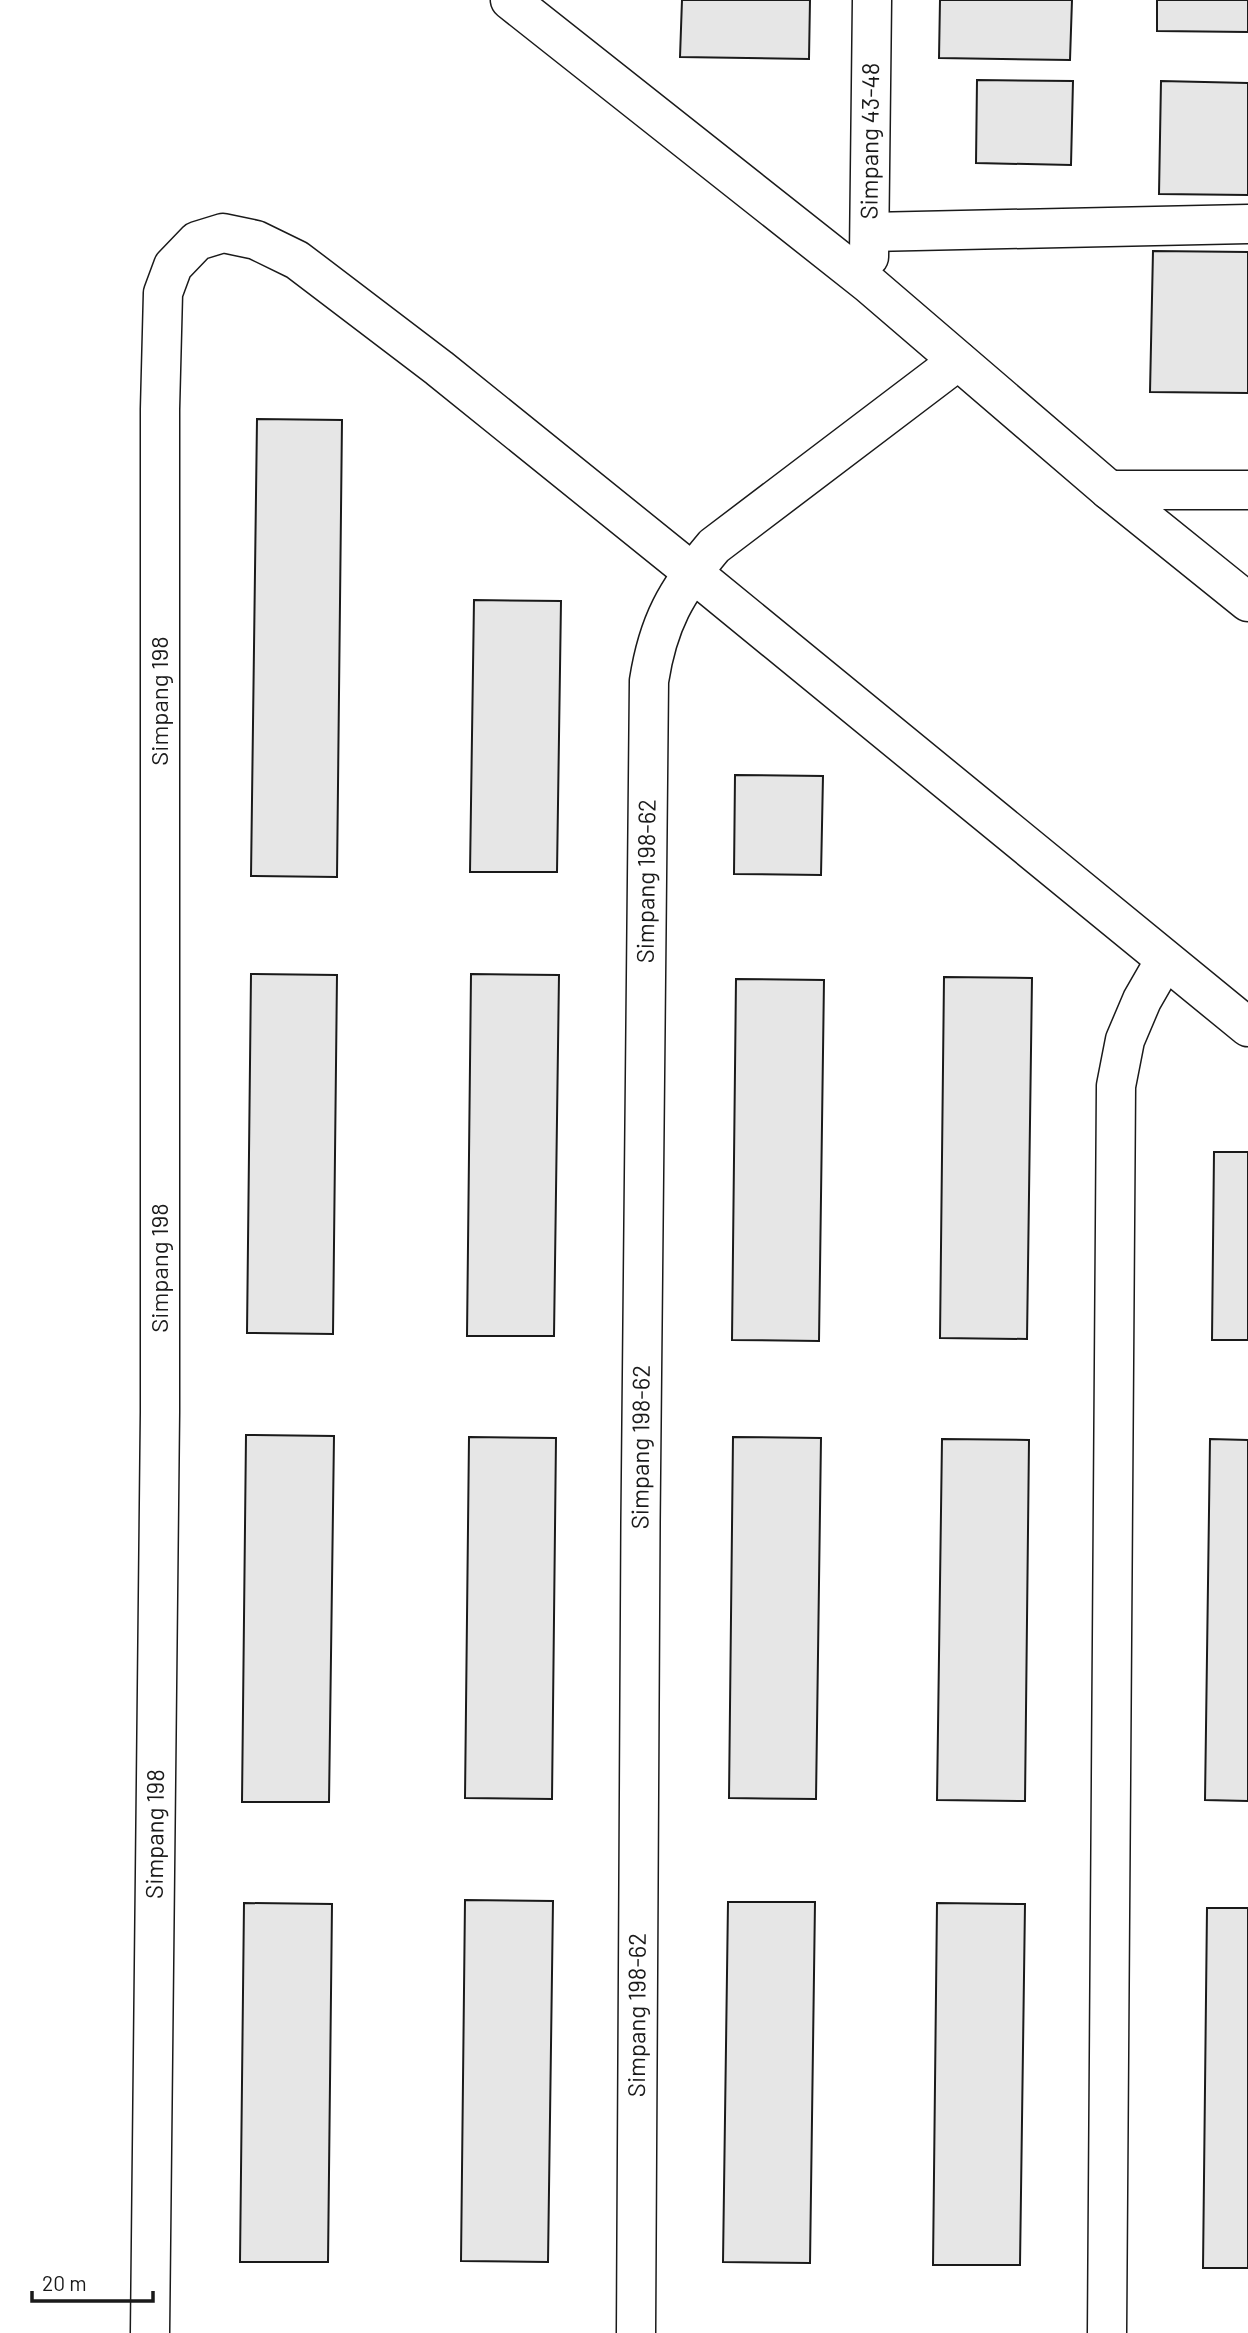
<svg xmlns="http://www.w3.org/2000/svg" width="1248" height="2333" font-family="Barlow,sans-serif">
<rect width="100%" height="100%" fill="#fff"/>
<g fill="#e6e6e6" stroke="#1a1a1a" stroke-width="2">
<polygon points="682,0 810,0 809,59 680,57"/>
<polygon points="940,0 1072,0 1070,60 939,58"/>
<polygon points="1157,0 1248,0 1248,32 1157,31"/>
<polygon points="977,80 1073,81 1071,165 976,163"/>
<polygon points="1161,81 1248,83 1248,195 1159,194"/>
<polygon points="1153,251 1248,252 1248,393 1150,392"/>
<polygon points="257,419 342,420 337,877 251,876"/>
<polygon points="474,600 561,601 557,872 470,872"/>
<polygon points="735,775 823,776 821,875 734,874"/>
<polygon points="251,974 337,975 333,1334 247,1333"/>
<polygon points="471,974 559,975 554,1336 467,1336"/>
<polygon points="944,977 1032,978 1027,1339 940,1338"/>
<polygon points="736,979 824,980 819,1341 732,1340"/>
<polygon points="1214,1152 1248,1152 1248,1340 1212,1340"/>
<polygon points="246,1435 334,1436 329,1802 242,1802"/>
<polygon points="469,1437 556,1438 552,1799 465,1798"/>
<polygon points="733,1437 821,1438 816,1799 729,1798"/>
<polygon points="942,1439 1029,1440 1025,1801 937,1800"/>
<polygon points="1210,1439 1248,1440 1248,1801 1205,1800"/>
<polygon points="465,1900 553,1901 548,2262 461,2261"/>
<polygon points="728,1902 815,1902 810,2263 723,2262"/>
<polygon points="244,1903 332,1904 328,2262 240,2262"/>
<polygon points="937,1903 1025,1904 1020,2265 933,2265"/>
<polygon points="1207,1908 1248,1908 1248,2268 1203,2268"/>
</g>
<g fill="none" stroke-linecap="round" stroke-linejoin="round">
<g stroke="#1a1a1a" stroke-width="41">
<g id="minor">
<polyline points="510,0 869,284 1109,490 1248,602"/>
<polyline points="870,232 1248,224"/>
<path id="s1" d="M869,257L872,0"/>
<polyline points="1109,490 1248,490"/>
<path id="s2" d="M150,2333L160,1412V409L163,293L173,266L197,241L223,233L256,240L297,260L439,368L692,572L1248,1027"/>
<path id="s3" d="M636,2333C638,1782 642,1232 649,681C658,623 676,591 714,546L958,361"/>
<polyline points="1107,2333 1116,1086 1125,1040 1142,1000 1165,960"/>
</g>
</g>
<use href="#minor" stroke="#fff" stroke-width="38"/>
</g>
<g text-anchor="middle" stroke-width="5" stroke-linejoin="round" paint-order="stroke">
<g font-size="24" fill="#1a1a1a" stroke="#fff">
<text dy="8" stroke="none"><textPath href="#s1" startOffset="116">Simpang 43-48</textPath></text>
<text transform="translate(160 701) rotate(-90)" y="8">Simpang 198</text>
<text dy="8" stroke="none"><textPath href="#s3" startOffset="1452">Simpang 198-62</textPath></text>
<text transform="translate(160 1268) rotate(-90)" y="8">Simpang 198</text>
<text dy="8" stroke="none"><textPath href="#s3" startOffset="886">Simpang 198-62</textPath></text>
<text dy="8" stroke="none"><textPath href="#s2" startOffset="499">Simpang 198</textPath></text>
<text dy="8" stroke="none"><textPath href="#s3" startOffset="318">Simpang 198-62</textPath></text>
</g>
</g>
<path d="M32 2291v10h121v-10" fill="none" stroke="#1a1a1a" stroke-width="3.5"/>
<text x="42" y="2291" font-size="21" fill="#1a1a1a" stroke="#ffffff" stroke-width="5" paint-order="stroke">20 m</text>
</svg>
